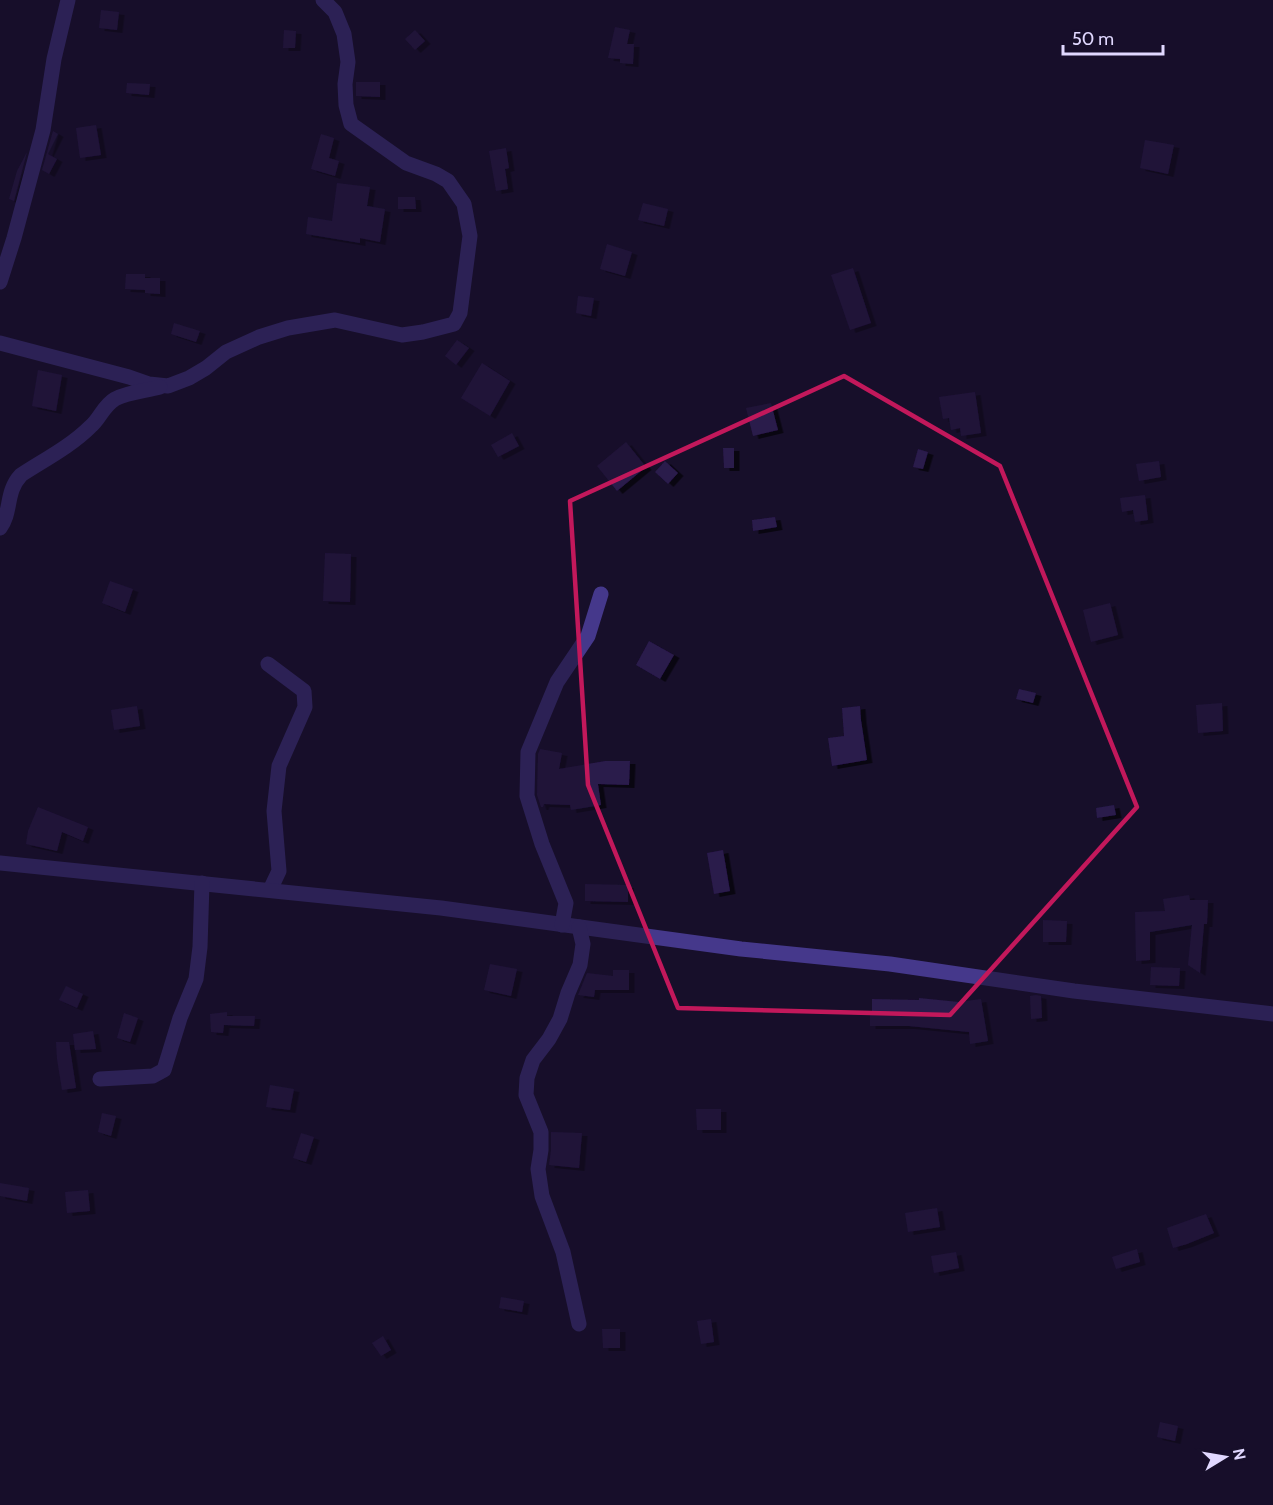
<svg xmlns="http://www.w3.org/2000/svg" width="1273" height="1505" font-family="Cabin,sans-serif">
<defs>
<filter id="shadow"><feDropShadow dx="5.5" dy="3" stdDeviation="0" flood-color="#0009"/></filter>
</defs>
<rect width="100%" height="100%" fill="#170f2a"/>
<g fill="#2a1a4c" filter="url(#shadow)">
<polygon points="101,10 119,12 117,30 99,28"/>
<polygon points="615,27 630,30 627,44 634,44 633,64 620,63 620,59 608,58"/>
<polygon points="284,30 296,31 295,48 283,48"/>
<polygon points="415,30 425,41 415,50 405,39"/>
<polygon points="356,82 380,82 380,97 356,96"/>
<polygon points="127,83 150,84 149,95 126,93"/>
<polygon points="96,125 101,155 80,158 76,128"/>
<polygon points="53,131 58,134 48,154 57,159 49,174 42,170"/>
<polygon points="321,134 334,138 329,158 339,161 335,176 311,169"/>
<polygon points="1145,140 1174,145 1168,174 1140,168"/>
<polygon points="506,148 509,168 505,169 508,189 496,191 489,151"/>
<polygon points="27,152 14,201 9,199 17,171"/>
<polygon points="337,183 370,187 367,206 385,209 380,242 360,238 360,243 306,234 308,217 332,221"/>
<polygon points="398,197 415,197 416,209 398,209"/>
<polygon points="643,203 668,209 664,226 638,220"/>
<polygon points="607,244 632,252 625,276 600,269"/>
<polygon points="853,268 871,323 850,330 831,275"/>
<polygon points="126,274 145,274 145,278 160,278 160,294 145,293 145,290 125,289"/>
<polygon points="578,296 594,298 591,316 576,313"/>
<polygon points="174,323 200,331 196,342 171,334"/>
<polygon points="457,340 469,348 456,365 445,356"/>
<polygon points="482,363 510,381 490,416 461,398"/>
<polygon points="38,370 62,375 56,411 32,406"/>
<polygon points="975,392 981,433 961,436 960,428 951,430 949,418 943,419 939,397"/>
<polygon points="771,403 778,430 753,436 746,408"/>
<polygon points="512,433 519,446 498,457 491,445"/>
<polygon points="626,442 646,467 617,491 597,466"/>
<polygon points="723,448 734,448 734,468 724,468"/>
<polygon points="918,449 928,452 923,469 913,467"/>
<polygon points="665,461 678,473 668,484 655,472"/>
<polygon points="1159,461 1161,477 1139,481 1136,464"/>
<polygon points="1145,495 1148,520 1135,522 1133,510 1122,512 1120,498"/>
<polygon points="775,517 777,527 753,531 752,520"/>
<polygon points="325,553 351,554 350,602 323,601"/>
<polygon points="110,581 133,589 125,612 102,603"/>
<polygon points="1110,603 1118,635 1091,642 1083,610"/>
<polygon points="649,641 674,655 660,679 636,665"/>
<polygon points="1019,689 1036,693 1033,703 1016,699"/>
<polygon points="1222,703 1223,731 1198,733 1196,705"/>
<polygon points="137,706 140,726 114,730 111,710"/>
<polygon points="860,706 861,720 867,760 832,766 828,738 844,736 842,708"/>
<polygon points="540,749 562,753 559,769 605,761 630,761 629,785 598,784 601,805 571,810 570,805 544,804 543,807 541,807 537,795 538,754"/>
<polygon points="1114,805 1116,815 1097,818 1096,808"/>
<polygon points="38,807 88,827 83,841 62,832 57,851 26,844 28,831"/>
<polygon points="723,850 730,891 714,894 707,853"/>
<polygon points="585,884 628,885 628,902 585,901"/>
<polygon points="1189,895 1190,900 1208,900 1207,924 1204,924 1200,973 1188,965 1192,925 1150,932 1150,960 1136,961 1135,912 1165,911 1163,899"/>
<polygon points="1043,920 1067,921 1066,942 1043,942"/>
<polygon points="490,964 517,969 511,996 484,990"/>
<polygon points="1151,967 1180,968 1179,986 1150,985"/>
<polygon points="613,970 629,970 629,990 595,990 594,997 578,995 587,973 613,976"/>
<polygon points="66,986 83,994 77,1008 59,1000"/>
<polygon points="1036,995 1041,996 1042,1018 1031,1019 1030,996"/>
<polygon points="919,998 959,1002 981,999 988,1041 970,1044 969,1032 909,1026 870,1026 870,1015 872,1015 872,999 919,1000"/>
<polygon points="227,1012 227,1016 255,1016 254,1026 224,1025 223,1033 211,1032 210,1014"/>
<polygon points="124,1013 138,1018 130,1042 117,1038"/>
<polygon points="93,1031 96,1049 75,1050 73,1034"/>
<polygon points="56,1042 69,1042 76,1088 62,1090 57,1059"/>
<polygon points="270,1085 294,1089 290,1110 266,1107"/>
<polygon points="696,1109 721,1109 721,1130 697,1130"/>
<polygon points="102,1113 116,1116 111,1136 98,1132"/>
<polygon points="551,1132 582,1133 579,1168 549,1165 551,1150"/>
<polygon points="301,1133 314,1137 306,1162 293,1158"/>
<polygon points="0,1183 29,1188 27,1201 0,1196"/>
<polygon points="88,1190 90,1211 67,1213 65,1192"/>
<polygon points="937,1208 940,1227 908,1232 905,1213"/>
<polygon points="1206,1214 1214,1233 1187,1244 1173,1248 1167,1228"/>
<polygon points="1137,1249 1140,1262 1116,1269 1112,1257"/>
<polygon points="956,1252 959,1268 934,1273 931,1256"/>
<polygon points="501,1297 524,1301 522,1312 499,1308"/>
<polygon points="711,1319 714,1342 701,1344 697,1321"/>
<polygon points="602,1329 620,1329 620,1348 603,1348"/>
<polygon points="383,1336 391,1350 381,1356 372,1343"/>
<polygon points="1160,1422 1178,1426 1175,1441 1157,1437"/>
</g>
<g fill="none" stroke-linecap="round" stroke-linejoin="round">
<g stroke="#45388b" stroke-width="15">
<polyline points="0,282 14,238 43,130 54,59 68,0"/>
<polyline points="0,343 129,377 149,384 168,386 189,378 206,368 226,352 259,337 288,328 335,320 402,335 423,332 454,324 460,313 470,236 464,204 448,181 436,174 406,163 351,124 346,105 345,84 348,62 344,34 335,12 323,0"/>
<path d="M0,528C12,512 5,492 21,475C44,460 71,446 90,427C100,419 103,406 115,399C128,392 145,391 160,387"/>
<polyline points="268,664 304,691 305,707 279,766 274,811 279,871 270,890"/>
<polyline points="0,863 441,908 741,949 890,964 1074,991 1273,1014"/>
<polyline points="562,925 566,903 542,844 527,796 528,752 557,682 588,636 601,594"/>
<polyline points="579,927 583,944 580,965 568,993 560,1019 549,1039 533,1060 527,1078 526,1095 541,1132 541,1150 538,1169 542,1196 563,1252 579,1324"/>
<polyline points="100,1079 153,1076 164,1070 180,1018 196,979 200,947 202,883"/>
</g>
</g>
<path d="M0 0H1273V1505H0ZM844,376L1000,466L1137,807L950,1015L678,1008L588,785L570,501Z" fill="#170f2a" fill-opacity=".55" fill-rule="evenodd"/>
<path fill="none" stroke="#c2185b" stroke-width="4.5" stroke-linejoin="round" d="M844,376L1000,466L1137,807L950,1015L678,1008L588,785L570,501Z"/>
<g transform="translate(1225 1457) rotate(79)" stroke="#170f2a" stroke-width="4.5" paint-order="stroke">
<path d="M0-4.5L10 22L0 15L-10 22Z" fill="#e1d8ff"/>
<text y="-9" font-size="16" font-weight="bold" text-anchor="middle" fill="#e1d8ff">N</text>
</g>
<path d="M1063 45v9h100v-9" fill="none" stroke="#e1d8ff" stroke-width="3"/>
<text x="1072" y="45" font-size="18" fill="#e1d8ff" stroke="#170f2a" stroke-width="4.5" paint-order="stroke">50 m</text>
</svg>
